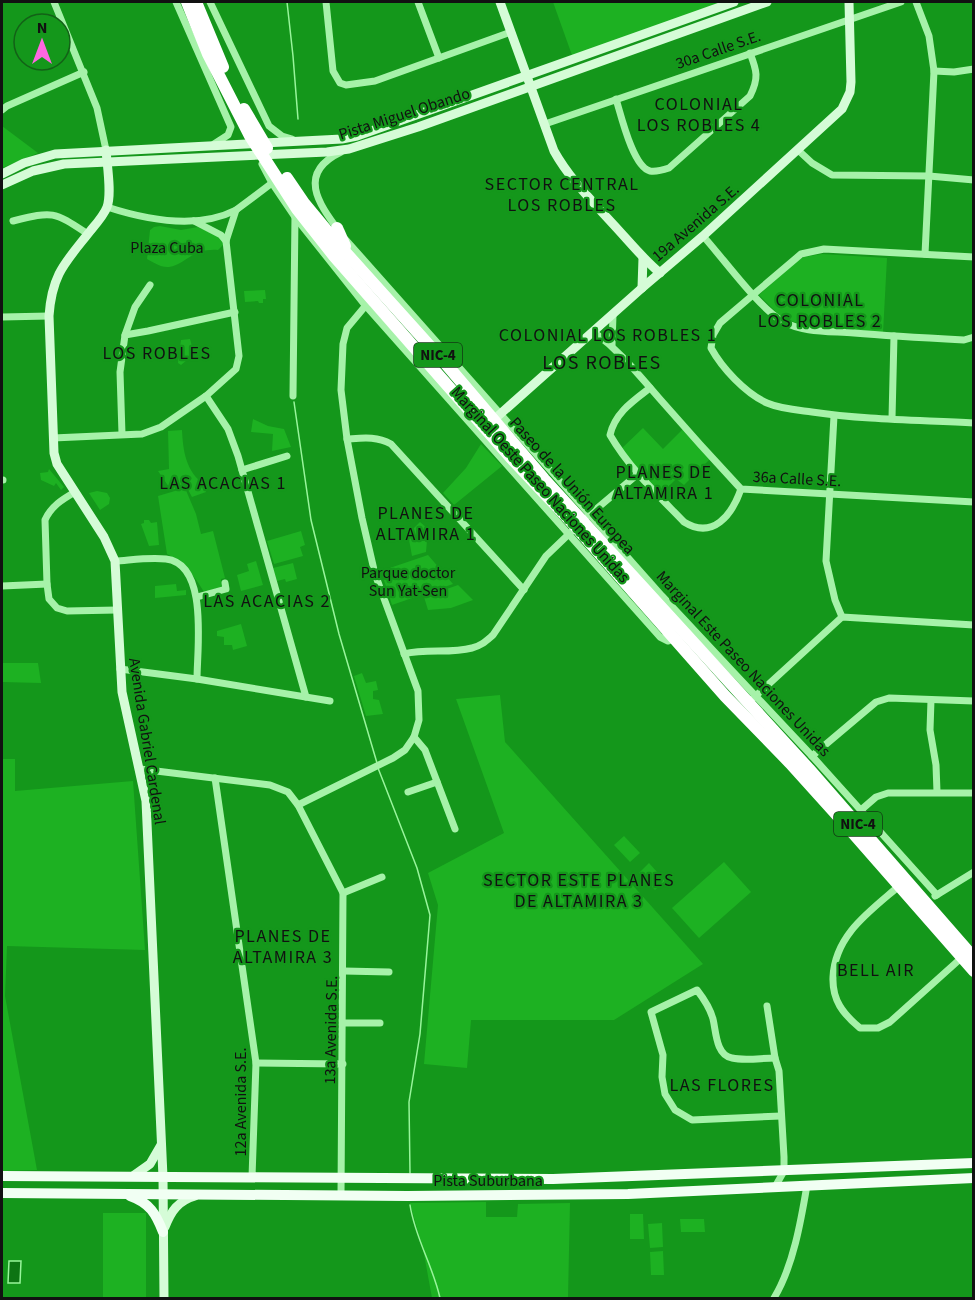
<svg xmlns="http://www.w3.org/2000/svg" width="975" height="1300" font-family="'Source Sans 3',sans-serif">
<rect width="100%" height="100%" fill="#14971b"/>
<g fill="#1db122">
<polygon points="553,2 726,2 573,58"/>
<polygon points="2,126 38,153 2,168"/>
<path d="M160,226L181,230L198,227L220,236L224,244L218,250C192,248 185,265 169,267C161,268 153,262 147,259L150,230L154,227Z"/>
<polygon points="822,254 887,258 883,333 799,324 780,316 759,295 797,261 804,257"/>
<polygon points="265,290 266,299 263,299 263,303 259,303 258,301 245,302 244,291"/>
<polygon points="190,339 194,354 181,365 178,363 181,340"/>
<polygon points="253,419 268,426 284,429 291,447 272,451 273,434 251,432"/>
<polygon points="685,427 712,457 684,485 676,479 659,496 619,451 643,428 663,449"/>
<path d="M182,430C183,451 186,472 205,485L206,492L192,497L186,486L171,490L158,471L169,469L168,431Z"/>
<polygon points="481,444 502,466 454,505 443,493 466,468"/>
<polygon points="49,469 64,487 61,490 56,483 54,486 41,480 40,473 48,472"/>
<path d="M185,488L196,514L201,534L213,531L225,578L221,579L222,587L204,592C195,576 183,563 167,554L158,496Z"/>
<polygon points="97,491 107,493 110,498 109,504 100,510 89,493"/>
<polygon points="144,520 149,520 151,523 157,522 159,545 149,546 141,524 144,523"/>
<polygon points="420,522 428,529 426,552 412,556 408,534"/>
<polygon points="301,531 305,545 300,547 303,556 274,564 267,541"/>
<polygon points="428,555 453,584 392,605 381,571"/>
<polygon points="256,561 263,585 241,591 237,575 249,571 247,564"/>
<polygon points="293,563 297,579 286,582 285,579 277,581 273,568"/>
<polygon points="176,584 177,591 186,590 186,595 155,598 155,586"/>
<polygon points="458,585 473,600 451,608 428,610 424,597"/>
<polygon points="241,624 247,646 233,650 232,645 224,645 224,637 217,636 217,631"/>
<polygon points="2,663 38,663 41,683 2,682"/>
<polygon points="362,673 366,683 376,681 378,690 373,691 373,699 379,700 383,714 366,716 354,676"/>
<polygon points="500,695 505,742 703,964 614,1020 471,1020 467,1068 424,1064 438,905 428,873 504,833 456,699"/>
<polygon points="2,759 15,759 15,791 133,781 145,950 7,946 5,996 37,1170 2,1171"/>
<polygon points="624,836 640,853 630,862 614,845"/>
<polygon points="724,862 751,892 699,938 672,908"/>
<polygon points="649,863 665,881 655,890 639,873"/>
<polygon points="486,1202 486,1217 517,1217 518,1204 570,1203 568,1298 432,1298 424,1254 410,1203"/>
<rect x="103" y="1213" width="43" height="85"/>
<polygon points="630,1214 643,1214 644,1239 630,1239"/>
<polygon points="704,1219 705,1232 681,1232 680,1219"/>
<polygon points="662,1223 663,1247 650,1248 648,1224"/>
<polygon points="663,1251 664,1275 651,1275 650,1252"/>
</g>
<polygon fill="#0d7413" stroke="#98f59b" stroke-width="1.5" points="9,1261 21,1261 20,1283 8,1283"/>
<g fill="none" stroke-linecap="round" stroke-linejoin="round">
<g stroke="#98f59b" stroke-width="1.5">
<polyline points="287,2 293,56 298,119"/>
<polyline points="294,402 311,520 339,634 377,763"/>
<polyline points="378,768 417,868 430,915 420,1034 409,1102 410,1173"/>
<path d="M410,1205C415,1238 433,1266 440,1298"/>
</g>
<g stroke="#a6f2a9" stroke-width="7">
<polyline points="54,2 97,108 106,150"/>
<polyline points="176,2 231,127 228,135 214,144"/>
<polyline points="210,2 269,126 282,136 292,139"/>
<polyline points="326,2 333,71 340,83 346,85 375,81 511,32"/>
<polyline points="418,2 439,58"/>
<polyline points="916,2 929,36 934,71 925,254"/>
<polyline points="934,71 954,72 974,69"/>
<path d="M616,99C621,115 633,167 650,171C657,172 663,170 669,168L750,96C759,78 757,71 750,53"/>
<polyline points="2,110 7,106 84,72"/>
<polyline points="545,124 901,2"/>
<polyline points="798,150 812,163 832,175 929,176 974,180"/>
<polyline points="262,164 272,183 295,217 365,305 660,637 668,641 676,637"/>
<path d="M107,207C147,220 197,230 236,210"/>
<path d="M13,221C54,211 53,211 88,234"/>
<polyline points="194,221 221,235 226,241"/>
<path d="M339,231C318,203 297,173 341,152"/>
<path d="M703,236C723,258 758,307 782,321C803,333 830,331 854,333C890,336 927,338 964,340L974,337"/>
<polyline points="346,240 662,596 812,756 937,895"/>
<path d="M974,257L824,249L801,254L720,323L713,335L711,348C722,368 745,393 767,403C781,409 797,410 812,412C865,420 920,420 974,423"/>
<polyline points="2,317 49,316"/>
<path d="M594,332C622,353 637,373 659,398C686,429 713,459 741,489L974,502"/>
<polyline points="125,335 135,307 150,285"/>
<polyline points="612,345 613,315"/>
<path d="M650,388C633,401 615,413 610,435C629,468 658,495 684,522C713,540 732,515 741,489"/>
<polyline points="206,396 228,429 238,456 306,697"/>
<polyline points="293,396 295,215"/>
<polyline points="834,416 826,561 835,600 842,617"/>
<polyline points="892,418 894,336"/>
<polyline points="122,434 120,372 125,335 148,331 235,312"/>
<polyline points="53,438 142,434 161,427 206,396 236,369 239,356 226,241 236,210 272,183"/>
<path d="M347,439C363,438 376,436 391,444L524,590"/>
<polyline points="242,470 287,456"/>
<polyline points="2,480 3,480"/>
<path d="M75,492C63,499 51,506 45,520L47,584L49,599L57,608L67,611L117,610"/>
<polyline points="588,516 639,473"/>
<path d="M115,561C131,560 150,557 166,559C209,564 197,649 197,679"/>
<polyline points="2,586 47,584"/>
<polyline points="197,597 226,589 225,583"/>
<path d="M404,654C426,648 450,654 472,648C481,646 486,641 493,635L546,556L571,532"/>
<polyline points="120,669 197,679 330,701"/>
<polyline points="931,700 930,730 936,765 937,792"/>
<polyline points="748,703 842,617 974,625"/>
<polyline points="414,737 425,750 455,829"/>
<polyline points="812,756 876,702 889,698 974,701"/>
<polyline points="140,769 270,785 288,792 298,805 343,893 341,1195"/>
<polyline points="215,778 256,1063 252,1177"/>
<polyline points="408,792 437,782"/>
<polyline points="298,805 393,758 405,750 414,737 419,720 418,691 375,574 362,518 347,439 341,390 343,344 347,328 367,304"/>
<polyline points="861,810 876,797 888,793 974,793"/>
<path d="M899,886C869,912 835,935 833,977C832,1000 843,1014 860,1028H878L890,1022L959,960"/>
<polyline points="343,893 382,877"/>
<polyline points="935,896 974,872"/>
<polyline points="344,971 389,972"/>
<polyline points="767,1006 775,1058 779,1071 784,1157 784,1171 775,1187"/>
<polyline points="343,1023 380,1023"/>
<path d="M775,1058C761,1058 745,1061 732,1058C716,1056 716,1031 713,1019C710,1008 704,999 697,990L651,1012L663,1055L662,1077L665,1094L675,1110L692,1120L781,1116"/>
<polyline points="256,1063 343,1064"/>
<path d="M774,1298C793,1267 801,1221 807,1185"/>
</g>
<g stroke="#d5fcd7" stroke-width="9">
<path d="M500,2L554,151C569,178 591,200 612,223C628,240 642,258 660,273"/>
<path d="M106,150C107,165 112,194 107,207C104,215 97,223 91,230C66,262 52,273 49,316L54,453L57,464L104,537L115,561L122,692L146,801L163,1177L164,1298"/>
<polyline points="2,174 24,163 55,154 342,139 357,136 734,2"/>
<polyline points="2,185 33,171 64,164 327,152 349,149 418,127 767,2"/>
<polyline points="642,288 643,258"/>
<polyline points="489,424 642,288 703,236 842,109 850,92 851,82 849,2"/>
<polyline points="133,1176 150,1164 161,1145"/>
<path d="M165,1227C171,1211 178,1201 195,1196"/>
</g>
<g stroke="#f1fff3" stroke-width="10">
<polyline points="2,1176 553,1179 974,1163"/>
<polyline points="2,1193 408,1196 628,1194 974,1178"/>
<path d="M130,1196C150,1203 156,1214 163,1232"/>
</g>
<g stroke="#fff" stroke-width="12">
<polyline points="187,2 208,54 250,136 297,209 334,256 512,459 576,527 725,696 790,763 845,824 974,971"/>
<polyline points="196,2 223,67"/>
<polyline points="244,109 267,148"/>
<polyline points="287,178 304,203 338,244 446,364 544,479 809,769 974,958"/>
<polyline points="337,228 345,246"/>
</g>
</g>
<g text-anchor="middle" stroke-width="4.5" stroke-linejoin="round" paint-order="stroke">
<g fill="#14971b" stroke="#123914" stroke-width="1.5">
<rect x="414" y="343" width="48" height="24" rx="4.5"/>
<rect x="834" y="812" width="48" height="24" rx="4.5"/>
</g>
<g font-size="15" font-weight="bold" fill="#111">
<text x="438" y="360">NIC-4</text>
<text x="858" y="829">NIC-4</text>
</g>
<g font-size="16" fill="#111" stroke="#14971b">
<text transform="translate(718 49) rotate(-19)" y="6">30a Calle S.E.</text>
<text transform="translate(404 113) rotate(-18)" y="6">Pista Miguel Obando</text>
<text transform="translate(695 222) rotate(-41)" y="6">19a Avenida S.E.</text>
<text transform="translate(797 478) rotate(3)" y="6">36a Calle S.E.</text>
<text transform="translate(541 484) rotate(48)" y="6">Marginal Oeste Paseo Naciones Unidas</text>
<text transform="translate(573 485) rotate(48)" y="6">Paseo de la Unión Europea</text>
<text transform="translate(744 663) rotate(47)" y="6">Marginal Este Paseo Naciones Unidas</text>
<text transform="translate(148 741) rotate(81)" y="6">Avenida Gabriel Cardenal</text>
<text transform="translate(330 1030) rotate(-89)" y="6">13a Avenida S.E.</text>
<text transform="translate(240 1102) rotate(-90)" y="6">12a Avenida S.E.</text>
<text x="488" y="1186">Pista Suburbana</text>
</g>
<g font-size="16" fill="#111" stroke="#14971b">
<text x="167" y="253">Plaza Cuba</text>
<text x="408" y="578">Parque doctor<tspan x="408" dy="18">Sun Yat-Sen</tspan></text>
</g>
<g font-size="18" letter-spacing="1.5" fill="#111" stroke="#14971b">
<text x="699" y="110">COLONIAL<tspan x="699" dy="21">LOS ROBLES 4</tspan></text>
<text x="562" y="190">SECTOR CENTRAL<tspan x="562" dy="21">LOS ROBLES</tspan></text>
<text x="820" y="306">COLONIAL<tspan x="820" dy="21">LOS ROBLES 2</tspan></text>
<text x="608" y="341">COLONIAL LOS ROBLES 1</text>
<text x="157" y="359">LOS ROBLES</text>
<text x="664" y="478">PLANES DE<tspan x="664" dy="21">ALTAMIRA 1</tspan></text>
<text x="223" y="489">LAS ACACIAS 1</text>
<text x="426" y="519">PLANES DE<tspan x="426" dy="21">ALTAMIRA 1</tspan></text>
<text x="267" y="607">LAS ACACIAS 2</text>
<text x="579" y="886">SECTOR ESTE PLANES<tspan x="579" dy="21">DE ALTAMIRA 3</tspan></text>
<text x="283" y="942">PLANES DE<tspan x="283" dy="21">ALTAMIRA 3</tspan></text>
<text x="876" y="976">BELL AIR</text>
<text x="722" y="1091">LAS FLORES</text>
</g>
<g font-size="20" letter-spacing="1.5" fill="#111" stroke="#14971b">
<text x="602" y="369">LOS ROBLES</text>
</g>
</g>
<rect width="975" height="1300" fill="none" stroke="#111111" stroke-width="6"/>
<g transform="translate(42 42)"><circle r="28" fill="#14971b" stroke="#136117" stroke-width="1.5"/>
<path d="M0-4.5L10 22L0 15L-10 22Z" fill="#ff67e1"/>
<text y="-9" font-size="16" font-weight="bold" text-anchor="middle" fill="#111111">N</text>
</g>
</svg>
